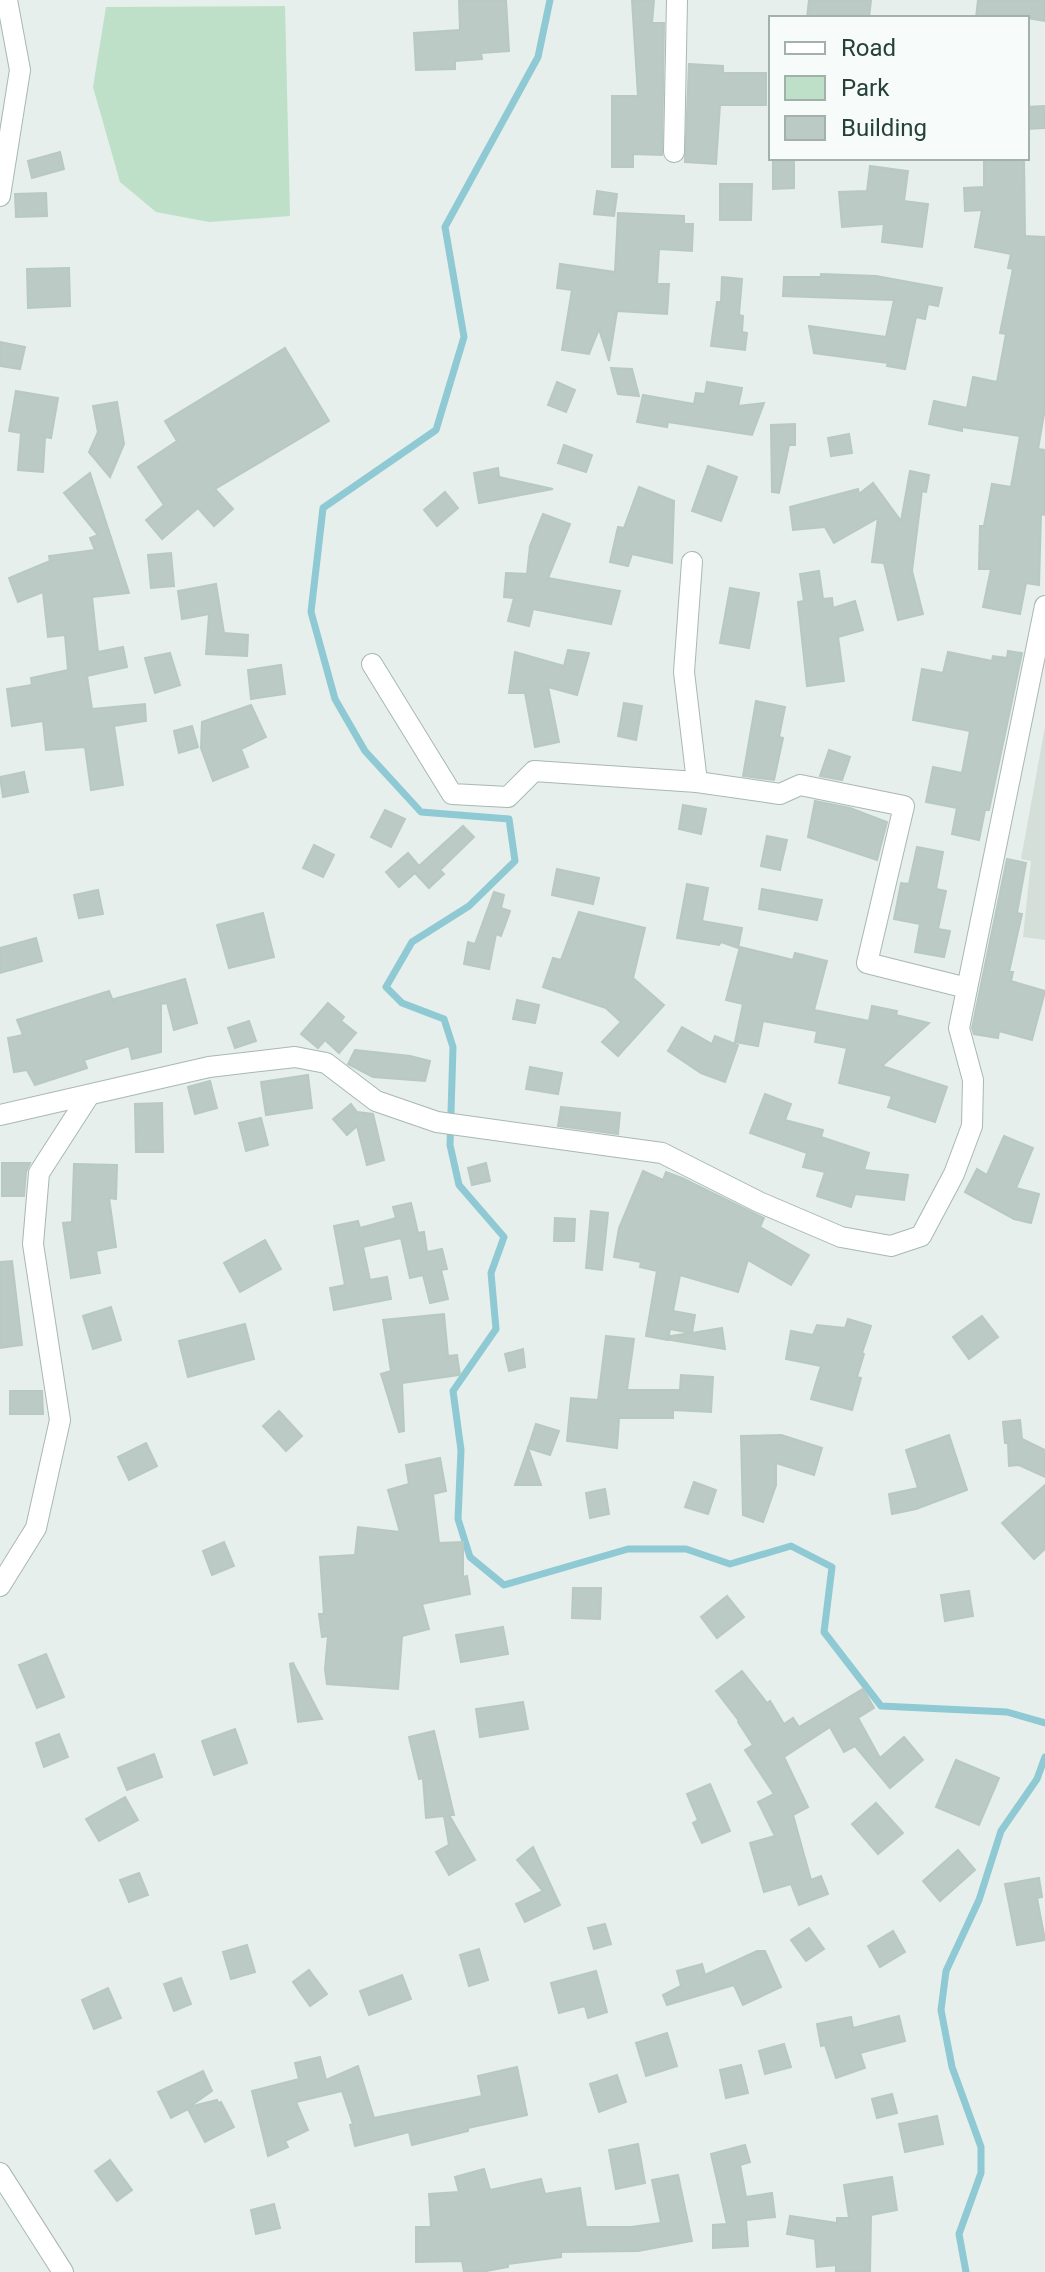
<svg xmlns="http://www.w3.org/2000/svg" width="1045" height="2272" font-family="Roboto,sans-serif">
<rect width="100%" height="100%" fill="#e6efeb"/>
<polygon fill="#d4dfda" points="1045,727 1045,940 1023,937 1031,861 1021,859"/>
<polygon fill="#bfe0c8" points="285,6 290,216 209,222 156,212 120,182 93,87 106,7"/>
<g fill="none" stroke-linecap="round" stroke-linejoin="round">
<g stroke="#8ec9d4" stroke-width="7">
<polyline points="550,0 538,57 445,227 464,337 436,430 323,508 311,612 335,699 365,751 421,812 509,819 515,861 469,906 412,942 386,987 402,1003 444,1019 453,1047 450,1145 459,1185 504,1237 491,1273 496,1329 453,1391 461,1450 458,1519 470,1557 504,1585 628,1549 686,1549 730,1564 791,1546 832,1567 824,1632 881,1706 1007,1712 1045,1723"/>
<polyline points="966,2272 959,2234 981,2173 981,2147 952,2067 941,2010 946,1971 979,1900 1001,1831 1037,1779 1045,1757"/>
</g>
</g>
<g fill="#bbcac4" stroke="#b8c9c2" stroke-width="2">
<polygon points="459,0 506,0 509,51 481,53 482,59 455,61 455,69 416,70 414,33 460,30"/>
<polygon points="632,0 654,0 652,23 664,23 662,155 633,154 633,167 612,167 612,96 638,96"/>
<polygon points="809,0 871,0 869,18 807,18"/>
<polygon points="978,0 1045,0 1045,21 1027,18 976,18"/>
<polygon points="689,64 723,66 723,73 766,73 766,105 720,105 716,164 685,162"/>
<polygon points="1045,106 1045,128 1027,129 1027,107"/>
<polygon points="60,152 64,169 32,178 28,161"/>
<polygon points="794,158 794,188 773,189 773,159"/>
<polygon points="984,158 1024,158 1025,236 1045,237 1045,408 1038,449 1045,450 1045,515 1041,514 1039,585 1026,583 1020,614 983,607 991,569 979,569 980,526 984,526 992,484 1011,487 1020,436 962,427 962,431 929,424 934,401 967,408 973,377 997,382 1006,334 1000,333 1013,269 1008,268 1011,254 975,247 982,210 965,211 964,188 984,187"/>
<polygon points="870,166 908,171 904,201 928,204 922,247 882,242 884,224 842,227 839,192 867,191"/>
<polygon points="720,184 752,184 751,220 720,220"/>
<polygon points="597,191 617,194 614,216 594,214"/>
<polygon points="46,193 47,216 16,217 15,194"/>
<polygon points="618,213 684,216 684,224 693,224 692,251 659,249 657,284 669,284 667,314 617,311 609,361 599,329 589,354 562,350 572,290 557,288 560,264 615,272"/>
<polygon points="69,268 70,306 28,308 27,269"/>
<polygon points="821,274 876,276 942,288 938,306 928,304 925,319 916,317 905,369 887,366 888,363 814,353 809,326 886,337 894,300 783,296 784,277 821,277"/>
<polygon points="722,277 742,279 739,315 743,316 742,332 747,333 745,350 711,346 717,302 721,302"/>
<polygon points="0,342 25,347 20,369 0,366"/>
<polygon points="285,348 329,421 215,489 233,509 214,526 198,508 162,539 146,520 164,505 138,467 177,441 165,421"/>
<polygon points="611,368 632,369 639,396 618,394"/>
<polygon points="557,382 575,390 566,412 548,405"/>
<polygon points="707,382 742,388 738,406 764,403 752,435 668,422 667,427 637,422 643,395 694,404 696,393 705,394"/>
<polygon points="16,391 58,398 51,438 45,437 43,472 18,470 21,433 9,431"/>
<polygon points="117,402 124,444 110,477 89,452 98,432 93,406"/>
<polygon points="795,424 795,445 789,445 779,493 772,492 771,425"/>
<polygon points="849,434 852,453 831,456 828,438"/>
<polygon points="564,445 592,455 586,472 558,463"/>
<polygon points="708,466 737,477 721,521 692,511"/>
<polygon points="498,468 499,477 553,489 479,503 474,473"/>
<polygon points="910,471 929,475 926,492 922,491 912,571 923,614 898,620 884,563 872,562 878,518 834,543 825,527 793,530 790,507 858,489 859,494 873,483 901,521"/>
<polygon points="90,473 129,593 92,597 98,652 123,647 127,667 87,676 92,709 145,704 146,721 114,726 123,785 91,790 85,747 46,750 43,721 12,726 7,689 32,685 31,678 68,670 65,635 48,637 43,592 18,602 9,578 50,561 49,556 95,550 90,538 98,535 64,493"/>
<polygon points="639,487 674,501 672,563 632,554 628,566 610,562 618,527 624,528"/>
<polygon points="445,492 458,508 437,526 424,510"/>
<polygon points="543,514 570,524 548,578 620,591 611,624 533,609 529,626 508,621 514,598 504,597 506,573 527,574 530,546"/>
<polygon points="171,553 174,586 151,588 148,555"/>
<polygon points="819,571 823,599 832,598 833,608 855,601 863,630 838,637 844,681 807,686 798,602 804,601 800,574"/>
<polygon points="216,584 224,633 248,635 247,656 206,654 209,614 182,619 178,591"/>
<polygon points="730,588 759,593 749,648 720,643"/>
<polygon points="568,650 589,653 577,695 548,687 559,742 535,747 525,693 509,693 515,652 564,666"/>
<polygon points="1008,651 1022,653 989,810 985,810 979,840 952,834 957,808 926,802 933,767 962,773 970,731 913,720 922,669 943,673 948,652 992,661 993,656 1007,658"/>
<polygon points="170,653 180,685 155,693 145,658"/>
<polygon points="281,665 285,694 251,699 248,670"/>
<polygon points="756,701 785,707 779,737 783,738 774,780 743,776"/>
<polygon points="624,703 642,706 636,740 618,736"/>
<polygon points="251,705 266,737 241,749 248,767 213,781 201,748 202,722"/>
<polygon points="192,726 198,747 179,753 174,731"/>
<polygon points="829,750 850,757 842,780 820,776"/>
<polygon points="24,772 28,792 3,797 0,777"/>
<polygon points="815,801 850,808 887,822 877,860 808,837"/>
<polygon points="683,805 706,809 701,834 679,829"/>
<polygon points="385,810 405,819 391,847 371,837"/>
<polygon points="463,826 474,837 440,870 444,874 429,888 415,873 399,887 386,872 408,853 419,866"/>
<polygon points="767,836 787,840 780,870 761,866"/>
<polygon points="314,845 334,855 323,877 303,868"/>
<polygon points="917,847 943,852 936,889 946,891 938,929 950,931 944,957 915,952 920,924 894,919 901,883 909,884"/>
<polygon points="1007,859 1026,863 1017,913 1022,914 1009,972 1013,972 1011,981 1045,991 1032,1040 999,1031 998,1038 974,1034 972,1028"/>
<polygon points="557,869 599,878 593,904 552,895"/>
<polygon points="687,884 708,888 702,921 742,928 738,948 721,942 719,945 677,938"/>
<polygon points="762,889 822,900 817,920 759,909"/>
<polygon points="98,890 103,914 79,918 74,895"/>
<polygon points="494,892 504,895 501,908 510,911 501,936 496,934 489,969 464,964 468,942 475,944"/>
<polygon points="579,912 645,928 633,978 664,1005 618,1056 602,1042 621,1022 606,1008 543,987 553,958 561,960"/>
<polygon points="263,913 274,957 229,968 217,925"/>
<polygon points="36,938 42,961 0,973 0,948"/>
<polygon points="740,947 793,960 795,953 827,961 814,1010 869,1021 872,1006 897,1011 896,1015 929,1023 882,1066 947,1087 935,1122 888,1107 892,1096 839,1083 847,1048 815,1042 817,1031 763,1021 758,1046 735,1042 743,1004 726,1000"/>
<polygon points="185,979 197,1023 174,1030 167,1003 161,1004 161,1052 132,1059 129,1046 84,1060 87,1068 35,1085 27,1070 14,1072 8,1038 23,1035 17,1020 109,991 115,1006 114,999"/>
<polygon points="517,1000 539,1005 535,1023 513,1019"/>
<polygon points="328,1003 344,1017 341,1021 356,1033 339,1053 325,1040 318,1048 301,1034"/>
<polygon points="249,1021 256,1041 235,1048 228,1028"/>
<polygon points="682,1027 712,1044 715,1036 738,1045 725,1082 701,1073 668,1051"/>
<polygon points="355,1050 410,1056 430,1061 425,1081 373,1077 348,1064"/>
<polygon points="530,1067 562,1073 558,1094 526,1089"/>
<polygon points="308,1075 312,1108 266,1115 261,1082"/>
<polygon points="210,1081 217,1108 195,1114 188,1087"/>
<polygon points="765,1094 791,1104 785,1120 823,1130 821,1137 869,1153 864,1170 908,1175 904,1200 855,1194 851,1207 817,1196 825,1172 803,1167 807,1153 750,1133"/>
<polygon points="162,1103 163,1152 136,1152 135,1104"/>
<polygon points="351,1104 357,1112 373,1114 384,1160 367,1165 357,1126 347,1135 333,1119"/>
<polygon points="561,1107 620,1113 618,1134 558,1126"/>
<polygon points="261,1118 268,1145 246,1151 239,1123"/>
<polygon points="1004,1136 1033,1148 1016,1188 1039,1194 1031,1223 1014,1219 965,1192 977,1169 987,1175"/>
<polygon points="2,1163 30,1163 26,1172 24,1196 2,1196"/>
<polygon points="486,1163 490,1181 472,1185 468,1168"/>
<polygon points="74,1164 117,1165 116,1199 109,1198 116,1247 96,1251 100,1273 71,1278 63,1223 72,1222"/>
<polygon points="643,1171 663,1180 666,1172 682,1178 764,1218 760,1227 809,1255 791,1285 748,1260 738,1292 680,1275 673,1311 695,1315 692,1333 722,1328 725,1349 670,1340 670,1336 691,1333 670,1329 668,1340 646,1336 657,1271 640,1267 641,1262 614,1257 619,1228"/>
<polygon points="411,1203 418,1233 424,1232 427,1252 442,1249 447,1269 441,1270 448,1299 430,1303 423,1275 410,1278 401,1238 363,1247 370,1280 387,1277 391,1299 334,1310 330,1288 345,1285 334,1226 358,1221 360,1228 396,1218 393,1207"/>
<polygon points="591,1211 608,1213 602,1270 586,1268"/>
<polygon points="555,1218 575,1219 574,1241 554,1241"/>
<polygon points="265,1240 281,1269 240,1292 224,1263"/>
<polygon points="12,1261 22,1345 0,1348 0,1262"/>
<polygon points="111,1307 121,1340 93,1349 83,1316"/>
<polygon points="444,1314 448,1356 457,1355 460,1375 402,1383 404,1431 399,1432 381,1374 391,1371 383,1320"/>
<polygon points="982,1316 998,1337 969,1359 953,1337"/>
<polygon points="848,1319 871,1326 862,1353 864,1354 857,1377 861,1378 852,1410 811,1399 821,1366 786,1359 791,1331 813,1335 817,1325 845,1328"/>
<polygon points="245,1324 254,1359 188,1377 179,1341"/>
<polygon points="606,1336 634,1339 627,1390 680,1390 681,1375 713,1377 711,1412 673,1410 673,1418 619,1418 617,1448 567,1441 571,1398 598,1400"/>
<polygon points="523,1349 525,1367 509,1371 505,1354"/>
<polygon points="10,1391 42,1391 43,1414 10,1414"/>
<polygon points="279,1411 302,1436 286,1451 263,1426"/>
<polygon points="1020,1420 1022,1439 1045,1450 1045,1477 1019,1465 1009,1466 1008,1443 1005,1443 1003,1422"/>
<polygon points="536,1424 559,1431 550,1455 528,1448"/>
<polygon points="781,1435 822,1448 814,1475 776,1463 776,1485 763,1522 743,1515 741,1436"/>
<polygon points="949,1435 967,1490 916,1509 892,1514 889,1494 918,1488 906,1450"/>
<polygon points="146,1443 157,1466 129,1480 118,1457"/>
<polygon points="528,1448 541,1485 515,1485"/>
<polygon points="440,1458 446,1491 433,1494 439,1543 463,1542 463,1577 467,1576 470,1594 422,1604 429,1629 402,1636 398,1689 327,1684 325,1669 328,1636 322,1637 319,1614 324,1614 320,1557 355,1555 358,1527 400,1532 388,1490 409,1484 406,1465"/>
<polygon points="694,1482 716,1490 708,1514 685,1507"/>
<polygon points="1045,1485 1045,1549 1034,1559 1002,1523"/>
<polygon points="605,1489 609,1514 590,1518 586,1493"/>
<polygon points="224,1542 234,1566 212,1575 203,1551"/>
<polygon points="573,1588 601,1588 600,1619 572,1618"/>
<polygon points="969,1591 973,1616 945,1621 941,1595"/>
<polygon points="727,1596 744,1617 717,1638 701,1617"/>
<polygon points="503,1627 508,1654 461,1662 456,1635"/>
<polygon points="46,1654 64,1697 37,1708 19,1665"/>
<polygon points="293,1663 322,1719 298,1722 290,1664"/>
<polygon points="742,1671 767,1703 770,1701 784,1724 793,1718 799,1727 863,1689 874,1708 858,1718 880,1758 904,1737 923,1760 890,1788 855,1746 844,1752 830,1727 784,1757 808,1807 793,1815 811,1880 821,1876 828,1894 799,1905 791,1884 764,1892 750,1843 775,1836 758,1802 774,1794 745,1750 753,1745 738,1722 739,1721 716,1691"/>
<polygon points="523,1702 528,1729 480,1737 476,1709"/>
<polygon points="235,1729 247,1763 214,1775 202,1741"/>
<polygon points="434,1731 454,1815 449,1815 475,1860 449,1875 436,1852 449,1845 444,1816 426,1818 423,1778 419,1779 409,1737"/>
<polygon points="59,1734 68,1757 44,1767 36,1743"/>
<polygon points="154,1754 162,1777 127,1790 118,1768"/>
<polygon points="956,1760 999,1778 979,1825 936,1807"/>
<polygon points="710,1784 730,1831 702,1843 693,1823 698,1820 687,1794"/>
<polygon points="125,1797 138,1820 99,1841 86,1819"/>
<polygon points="876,1803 903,1833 878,1854 852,1824"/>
<polygon points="533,1847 560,1905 525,1922 516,1904 543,1891 517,1860"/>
<polygon points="958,1850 975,1870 940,1901 923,1881"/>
<polygon points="139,1873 148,1895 129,1902 120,1880"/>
<polygon points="1039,1878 1042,1897 1037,1898 1045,1940 1017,1945 1005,1884"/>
<polygon points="605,1924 611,1944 594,1949 588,1928"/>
<polygon points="809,1928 824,1949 806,1961 791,1940"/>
<polygon points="893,1931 905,1952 880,1967 868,1946"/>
<polygon points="247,1945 255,1972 231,1979 223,1952"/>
<polygon points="479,1949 488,1980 469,1986 460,1955"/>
<polygon points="757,1951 765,1951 781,1987 743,2005 734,1985 667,2005 663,1995 681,1986 677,1971 702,1964 705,1975"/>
<polygon points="309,1970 327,1994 310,2006 293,1982"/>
<polygon points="596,1971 607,2012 588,2018 585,2006 559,2013 551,1983"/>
<polygon points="402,1975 411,1999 369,2015 360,1991"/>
<polygon points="181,1978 191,2004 174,2011 164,1984"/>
<polygon points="108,1988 121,2018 94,2029 82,2000"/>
<polygon points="899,2016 905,2041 860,2053 865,2068 836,2078 825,2045 821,2046 817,2024 851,2017 853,2028"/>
<polygon points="667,2033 677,2066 646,2076 636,2043"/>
<polygon points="784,2044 791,2067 765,2074 759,2051"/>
<polygon points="320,2057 326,2080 358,2066 374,2118 482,2096 478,2076 517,2067 527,2115 468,2128 468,2131 412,2145 409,2132 355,2146 350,2125 353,2124 342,2091 296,2102 308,2130 285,2141 288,2147 268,2156 252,2091 299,2079 295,2063"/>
<polygon points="741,2065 748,2093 726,2098 720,2070"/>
<polygon points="203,2071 212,2091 189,2107 217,2100 218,2103 221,2102 234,2127 205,2142 188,2109 171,2118 158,2092"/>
<polygon points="617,2075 626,2102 599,2112 590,2084"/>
<polygon points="892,2094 897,2113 877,2118 872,2099"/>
<polygon points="937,2116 943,2144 905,2152 899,2124"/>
<polygon points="638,2144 645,2183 616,2189 609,2150"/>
<polygon points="745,2145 750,2162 740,2165 746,2197 772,2193 775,2217 746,2220 748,2246 713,2248 713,2225 727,2224 711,2154"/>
<polygon points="110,2160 132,2190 117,2201 95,2171"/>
<polygon points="484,2169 490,2190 541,2179 545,2194 580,2188 586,2227 631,2227 661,2223 652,2180 678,2175 692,2241 638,2251 561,2252 561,2257 508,2264 508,2267 481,2272 464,2272 462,2261 416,2262 416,2227 431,2227 429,2194 459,2192 455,2177"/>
<polygon points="892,2177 897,2210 871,2215 870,2272 836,2272 836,2265 817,2267 815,2239 787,2234 790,2216 837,2223 837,2218 849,2218 844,2185"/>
<polygon points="274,2204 280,2228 256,2234 251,2210"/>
</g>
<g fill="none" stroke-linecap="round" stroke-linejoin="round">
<g stroke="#a8b8b2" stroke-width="22">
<g id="minor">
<polyline points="674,152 677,0"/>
<polyline points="0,196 20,70 7,0"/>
<polyline points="692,562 684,672 697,782"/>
<polyline points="372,664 452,794 508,797 534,771 697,782 780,794 800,785 904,806 867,963 967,988"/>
<polyline points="0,1115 209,1067 295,1057 326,1063 376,1101 437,1122 662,1153 759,1202 841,1237 891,1246 921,1236 954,1174 972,1126 973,1080 959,1028 1045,606"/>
<polyline points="0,1586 36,1528 60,1420 33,1244 39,1173 88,1097"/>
<polyline points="0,2173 63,2272"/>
</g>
</g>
<use href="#minor" stroke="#fff" stroke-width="20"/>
</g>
<rect x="769" y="16" width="260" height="144" fill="#f7fbf9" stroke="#a3b1ad" stroke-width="2"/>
<rect x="785" y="42" width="40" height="12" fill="#ffffff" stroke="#a3b1ad" stroke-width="2"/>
<text x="841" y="56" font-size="24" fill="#24423a">Road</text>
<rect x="785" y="76" width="40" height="24" fill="#bfe0c8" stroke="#a3b1ad" stroke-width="2"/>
<text x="841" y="96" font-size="24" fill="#24423a">Park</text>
<rect x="785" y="116" width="40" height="24" fill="#bbcac4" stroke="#a3b1ad" stroke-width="2"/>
<text x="841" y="136" font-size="24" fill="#24423a">Building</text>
</svg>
